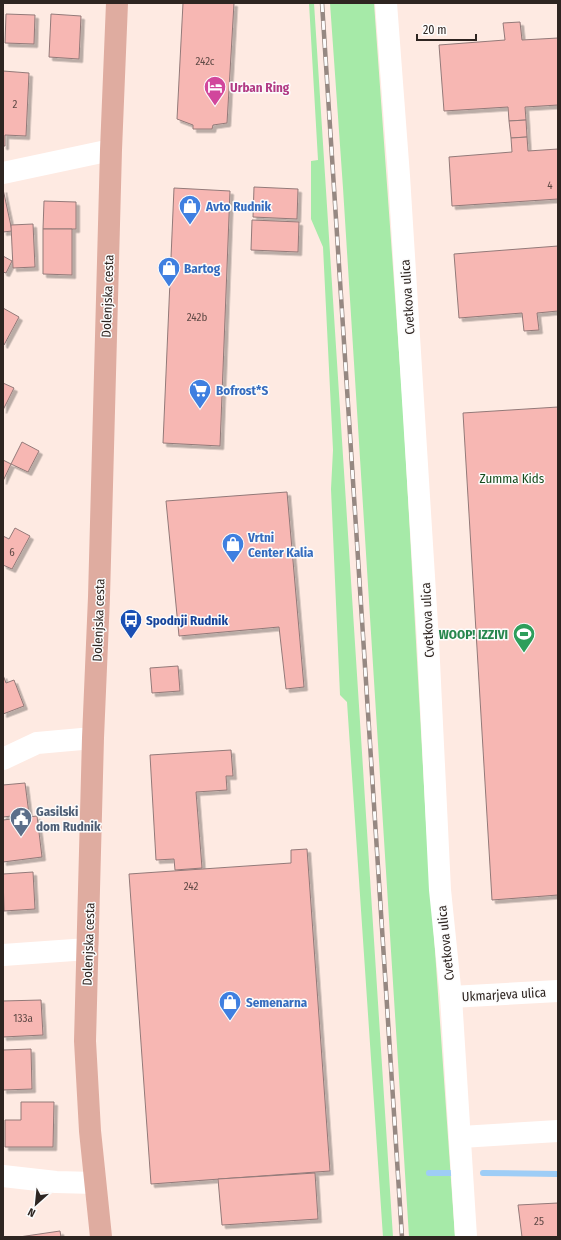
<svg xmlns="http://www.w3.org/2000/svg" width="561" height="1240" font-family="'Fira Sans Condensed',sans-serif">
<defs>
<filter id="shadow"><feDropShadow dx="3.5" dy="3.5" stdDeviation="0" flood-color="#0004"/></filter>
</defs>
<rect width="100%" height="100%" fill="#feeae2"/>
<g fill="#a6eaa8">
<polygon points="309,3 314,3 393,1237 383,1237 347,702 340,695 331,489 333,450 323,247 311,219 311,161 318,160"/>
<polygon points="330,3 374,3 403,408 426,822 455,1237 409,1237 343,188"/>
</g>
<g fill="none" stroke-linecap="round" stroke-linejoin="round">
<g stroke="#9ecdf6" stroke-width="6">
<polyline points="429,1173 451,1173"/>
<polyline points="483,1173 558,1174"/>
</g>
</g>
<g fill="#f7b7b3" stroke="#937a79" filter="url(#shadow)">
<polygon points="183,3 234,3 227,123 213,125 212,129 193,129 193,125 177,119"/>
<polygon points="6,14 35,15 34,44 5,43"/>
<polygon points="51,14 81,16 79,59 49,57"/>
<polygon points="520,22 522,40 558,38 558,105 525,107 526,120 509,121 508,107 444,111 439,45 505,40 503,23"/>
<polygon points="3,71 29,73 26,136 5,135 5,146 3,146"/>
<polygon points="526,120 527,137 511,138 509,121"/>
<polygon points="527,137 528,151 558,149 558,199 452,206 449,157 512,152 511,138"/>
<polygon points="254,187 298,189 297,219 253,217"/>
<polygon points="174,188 230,191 220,446 163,443"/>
<polygon points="3,189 12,231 3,232"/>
<polygon points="44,201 76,202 76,229 43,229"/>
<polygon points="252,220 299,222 298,252 251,250"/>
<polygon points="33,224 35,267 13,268 11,225"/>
<polygon points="43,229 72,229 72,275 43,274"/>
<polygon points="558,246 558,311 537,313 539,330 524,331 522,313 459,318 454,254"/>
<polygon points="3,256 12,261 6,273 3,272"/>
<polygon points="3,308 19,317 4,345 3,344"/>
<polygon points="3,383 14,388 3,410"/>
<polygon points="558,407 558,895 492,900 463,413"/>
<polygon points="22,442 39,451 28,472 11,464"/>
<polygon points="3,460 11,464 3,481"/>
<polygon points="287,492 304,687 286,689 279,627 179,636 166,501"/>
<polygon points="15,528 30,536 12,569 3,565 3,536 9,539"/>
<polygon points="178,666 180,691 152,693 150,668"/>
<polygon points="3,675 6,683 14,680 24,706 3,714"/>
<polygon points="231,750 233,776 226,776 227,790 196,792 202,868 175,870 174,859 156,860 150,755"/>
<polygon points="25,783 29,814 3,817 3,785"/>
<polygon points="37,816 42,857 3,862 3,820"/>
<polygon points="307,849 330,1171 151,1184 129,874 291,863 291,850"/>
<polygon points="33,872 35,909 4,911 3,874"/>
<polygon points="41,1000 43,1035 3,1037 3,1001"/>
<polygon points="31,1049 32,1089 3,1090 3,1050"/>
<polygon points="21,1102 54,1102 53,1147 5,1147 5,1120 21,1120"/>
<polygon points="315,1173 318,1219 222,1225 218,1179"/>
<polygon points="558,1203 558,1237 522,1237 518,1205"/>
<polygon points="60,1231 61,1237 19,1237"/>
</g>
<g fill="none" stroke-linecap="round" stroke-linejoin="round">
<g stroke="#fff" stroke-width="22">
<polyline points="386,3 399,176 428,641 440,890 451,997 466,1237"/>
<polyline points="3,173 111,150"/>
<polyline points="3,759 37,743 93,738"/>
<polyline points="3,955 88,949"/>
<polyline points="451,997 558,991"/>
<polyline points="461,1137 558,1131"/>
<polyline points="3,1176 56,1182 95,1183"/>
</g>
<polyline stroke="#dfaca0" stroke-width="22" points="101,1237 90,1131 85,1041 93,738 99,597 111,150 117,3"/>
<g stroke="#968882" stroke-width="4.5">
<polyline id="rail" points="322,3 402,1237"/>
</g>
<use href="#rail" stroke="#fcfcfc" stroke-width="3" stroke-dasharray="9" stroke-linecap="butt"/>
</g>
<defs>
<g id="hotel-pin" transform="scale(1.15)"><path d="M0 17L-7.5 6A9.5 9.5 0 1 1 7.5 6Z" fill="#d1479c" stroke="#fcfcfc"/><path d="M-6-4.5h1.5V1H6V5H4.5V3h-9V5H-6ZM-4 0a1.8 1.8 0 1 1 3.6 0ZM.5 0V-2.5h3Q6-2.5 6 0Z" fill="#fff"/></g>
<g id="shop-pin" transform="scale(1.15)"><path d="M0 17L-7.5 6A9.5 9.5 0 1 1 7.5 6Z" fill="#3f7fe0" stroke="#fcfcfc"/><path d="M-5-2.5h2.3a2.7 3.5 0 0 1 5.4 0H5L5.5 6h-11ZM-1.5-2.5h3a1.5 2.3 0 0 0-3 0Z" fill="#fff"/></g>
<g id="supermarket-pin" transform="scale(1.15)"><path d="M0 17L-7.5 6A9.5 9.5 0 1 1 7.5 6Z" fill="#3f7fe0" stroke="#fcfcfc"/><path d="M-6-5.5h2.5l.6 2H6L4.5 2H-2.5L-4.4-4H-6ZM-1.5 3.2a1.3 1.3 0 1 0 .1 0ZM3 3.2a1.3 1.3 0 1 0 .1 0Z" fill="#fff"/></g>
<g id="bus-pin" transform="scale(1.15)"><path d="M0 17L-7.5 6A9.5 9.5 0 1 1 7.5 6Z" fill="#1a4fb4" stroke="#fcfcfc"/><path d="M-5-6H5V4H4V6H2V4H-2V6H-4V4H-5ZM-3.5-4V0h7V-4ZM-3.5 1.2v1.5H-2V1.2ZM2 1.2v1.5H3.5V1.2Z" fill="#fff"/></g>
<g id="stadium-pin" transform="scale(1.15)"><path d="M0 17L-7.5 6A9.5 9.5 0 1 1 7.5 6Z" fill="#2e9e5b" stroke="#fcfcfc"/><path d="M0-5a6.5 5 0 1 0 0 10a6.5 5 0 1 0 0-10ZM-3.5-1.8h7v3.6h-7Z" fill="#fff"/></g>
<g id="civic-pin" transform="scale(1.15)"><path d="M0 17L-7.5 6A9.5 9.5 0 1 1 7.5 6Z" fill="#5c6f8a" stroke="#fcfcfc"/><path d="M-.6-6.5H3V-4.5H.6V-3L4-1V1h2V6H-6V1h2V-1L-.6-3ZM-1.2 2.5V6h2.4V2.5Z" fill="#fff"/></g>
</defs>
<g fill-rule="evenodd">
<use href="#hotel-pin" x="215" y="87"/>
<use href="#shop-pin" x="190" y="206"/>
<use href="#shop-pin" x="169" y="268"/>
<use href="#supermarket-pin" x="200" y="390"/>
<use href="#shop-pin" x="233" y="544"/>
<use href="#bus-pin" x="131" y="620"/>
<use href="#stadium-pin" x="524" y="634"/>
<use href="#civic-pin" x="21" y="818"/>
<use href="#shop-pin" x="230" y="1002"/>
</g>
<g text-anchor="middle" stroke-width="3" stroke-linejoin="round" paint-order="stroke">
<g font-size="11" fill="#604a46">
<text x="205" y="65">242c</text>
<text x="15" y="108">2</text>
<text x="550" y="189">4</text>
<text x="197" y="321">242b</text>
<text x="12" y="556">6</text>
<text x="191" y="890">242</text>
<text x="23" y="1022">133a</text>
<text x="539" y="1225">25</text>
</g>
<g font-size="13" font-weight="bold" fill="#b23c85" stroke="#fcfcfc" text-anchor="start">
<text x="230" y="92">Urban Ring</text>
</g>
<g font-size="13" font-weight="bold" fill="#366cbe" stroke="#fcfcfc" text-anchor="start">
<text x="206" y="211">Avto Rudnik</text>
<text x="184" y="273">Bartog</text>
<text x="216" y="395">Bofrost*S</text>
<text x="248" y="542">Vrtni<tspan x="248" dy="15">Center Kalia</tspan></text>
<text x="246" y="1007">Semenarna</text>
</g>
<g font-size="13" fill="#2e2521" stroke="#fcfcfc">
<text transform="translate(107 296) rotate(-88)" y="5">Dolenjska cesta</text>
<text transform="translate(407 297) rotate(-94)" y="5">Cvetkova ulica</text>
<text transform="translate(98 620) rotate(-88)" y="5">Dolenjska cesta</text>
<text transform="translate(427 620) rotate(-93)" y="5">Cvetkova ulica</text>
<text transform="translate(445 943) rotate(-96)" y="5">Cvetkova ulica</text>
<text transform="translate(88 944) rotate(-88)" y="5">Dolenjska cesta</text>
<text transform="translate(504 994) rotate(-3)" y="5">Ukmarjeva ulica</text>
</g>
<g font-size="13" fill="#154a1b" stroke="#fcfcfc">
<text x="512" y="483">Zumma Kids</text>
</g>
<g font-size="13" font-weight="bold" fill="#164399" stroke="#fcfcfc" text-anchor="start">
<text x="146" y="625">Spodnji Rudnik</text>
</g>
<g font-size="13" font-weight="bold" fill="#27864d" stroke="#fcfcfc" text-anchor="end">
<text x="508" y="639">WOOP! IZZIVI</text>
</g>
<g font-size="13" font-weight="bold" fill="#4e5e75" stroke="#fcfcfc" text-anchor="start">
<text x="36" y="816">Gasilski<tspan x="36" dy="15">dom Rudnik</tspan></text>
</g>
</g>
<rect width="561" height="1240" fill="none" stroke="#2e2521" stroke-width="8"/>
<g transform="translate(36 1204) rotate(207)" stroke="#fcfcfc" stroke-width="3" paint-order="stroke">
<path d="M0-3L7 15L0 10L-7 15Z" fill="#2e2521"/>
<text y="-6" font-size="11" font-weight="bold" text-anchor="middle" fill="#2e2521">N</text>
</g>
<path d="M417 34v6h59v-6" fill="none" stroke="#2e2521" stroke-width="2"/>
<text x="423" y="34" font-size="12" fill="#2e2521" stroke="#fcfcfc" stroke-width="3" paint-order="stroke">20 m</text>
</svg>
